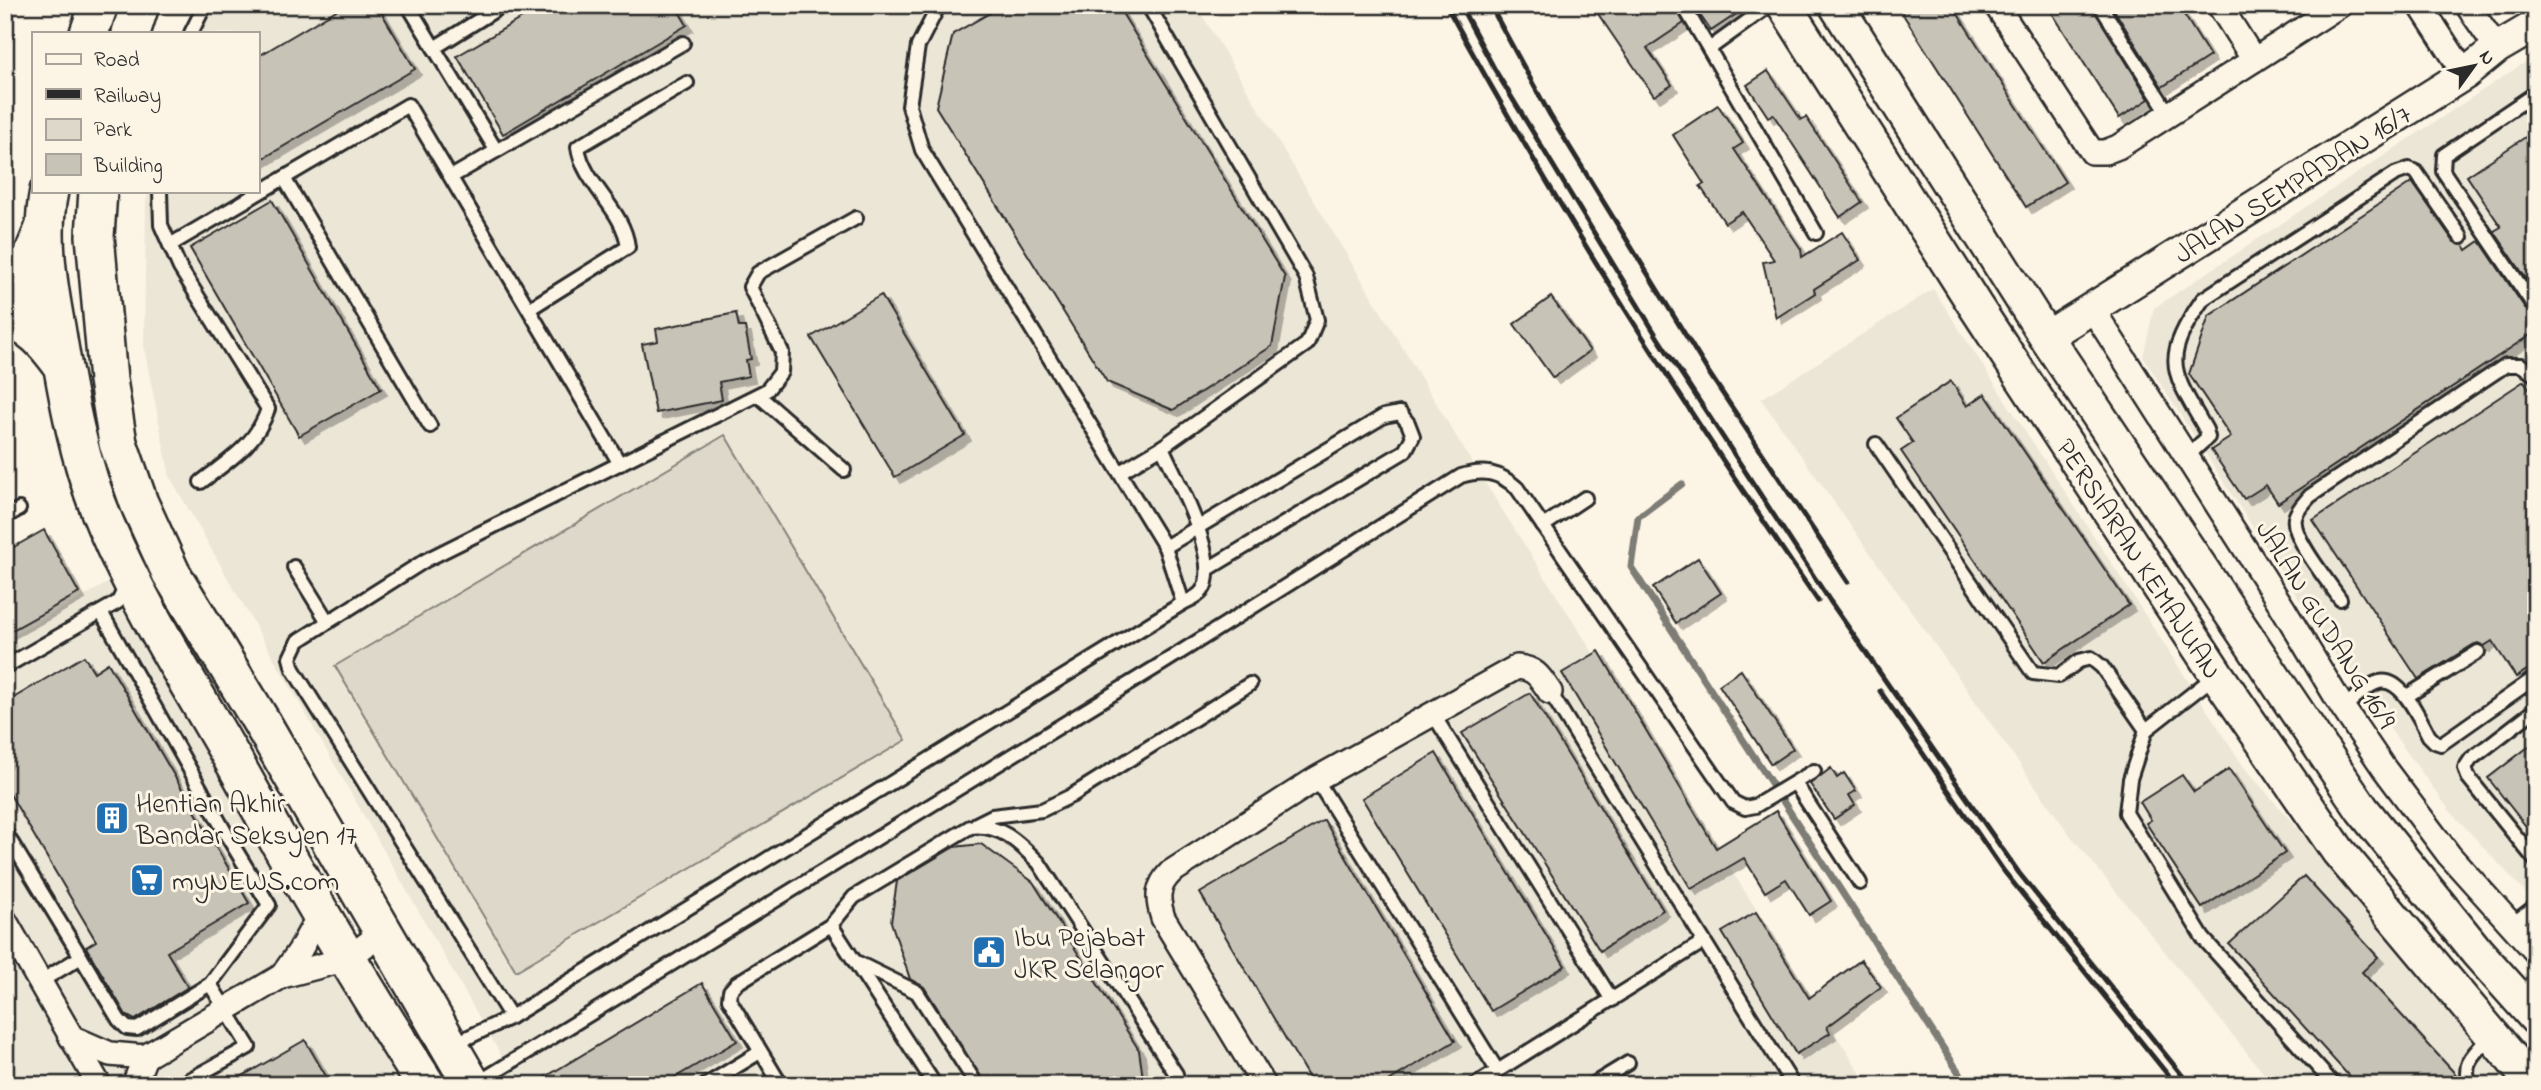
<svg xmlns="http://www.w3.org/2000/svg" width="2541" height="1090" font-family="'Indie Flower',sans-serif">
<defs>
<filter id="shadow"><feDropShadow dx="6" dy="6" stdDeviation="0" flood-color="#0004"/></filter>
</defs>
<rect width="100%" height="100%" fill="#fcf5e5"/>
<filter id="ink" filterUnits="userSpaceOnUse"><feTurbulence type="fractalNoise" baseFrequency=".0143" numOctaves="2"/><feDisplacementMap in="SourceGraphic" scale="14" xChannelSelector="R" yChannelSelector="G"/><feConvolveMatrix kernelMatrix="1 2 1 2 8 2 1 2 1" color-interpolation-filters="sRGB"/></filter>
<g filter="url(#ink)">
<g fill="#ece6d7">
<polygon points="195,5 1196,5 1468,456 1868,1085 518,1085 170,477 144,348 146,202 149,191 257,191 257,33 183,33"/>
<polygon points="2536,55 2536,904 2450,811 2332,650 2143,357 2154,308"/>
<polygon points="1933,289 2244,767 2522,1085 2273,1085 2067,831 1761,399"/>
<polygon points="111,581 342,985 404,1085 5,1085 5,640"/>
</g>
<polygon fill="#ded8ca" stroke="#84827a" stroke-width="2" points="725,435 906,740 516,971 335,666"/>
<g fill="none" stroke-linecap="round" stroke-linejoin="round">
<polyline stroke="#7d7b74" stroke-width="7" points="1682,484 1638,517 1631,567 1967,1085"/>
</g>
<g fill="#c8c3b7" stroke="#2b2b2b" stroke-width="2" filter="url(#shadow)">
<polygon points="345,5 377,5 415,69 257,162 257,57"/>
<polygon points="544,5 675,5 687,25 503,134 457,56"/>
<polygon points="1004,5 1117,5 1285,277 1272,346 1173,410 1107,382 936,107 953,34"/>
<polygon points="1592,5 1674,5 1684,23 1647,48 1672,85 1654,96"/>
<polygon points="1693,5 1750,5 1711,31"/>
<polygon points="1897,5 1952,5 2065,182 2026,207"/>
<polygon points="2047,5 2091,5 2149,99 2119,118"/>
<polygon points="2111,5 2178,5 2210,56 2162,87"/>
<polygon points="1768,71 1801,120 1806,117 1862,202 1840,217 1773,114 1768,117 1747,85"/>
<polygon points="1718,105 1743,143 1734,149 1801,249 1802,257 1842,232 1860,260 1814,289 1815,293 1776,318 1763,262 1774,260 1742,212 1725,223 1700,186 1704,184 1673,135"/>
<polygon points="2536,130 2536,293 2494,231 2501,227 2467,176"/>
<polygon points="2412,182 2454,242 2464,245 2467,250 2480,241 2525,308 2536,313 2536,331 2278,503 2266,485 2244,499 2211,450 2231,437 2189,374 2209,316"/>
<polygon points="272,200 381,389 299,436 190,248"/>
<polygon points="881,295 965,435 895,477 811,337"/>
<polygon points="1551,297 1590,351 1553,378 1514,324"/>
<polygon points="736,313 739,327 745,327 751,359 746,360 749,376 719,382 722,400 656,413 642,344 658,341 656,329"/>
<polygon points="1951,381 1967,406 1985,394 2129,605 2044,662 1901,451 1913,443 1896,418"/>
<polygon points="2524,381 2536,398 2536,664 2516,677 2492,641 2484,646 2478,643 2473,645 2418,679 2313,520"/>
<polygon points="44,530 79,593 5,634 5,552"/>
<polygon points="1698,558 1721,593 1676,623 1653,588"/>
<polygon points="1599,651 1716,848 1776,811 1831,901 1809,915 1786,879 1765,892 1744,858 1691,889 1562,673"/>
<polygon points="84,656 94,672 108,663 249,903 167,952 188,987 135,1020 126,1015 86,947 96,941 5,786 5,703"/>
<polygon points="1741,670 1793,749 1771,764 1719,685"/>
<polygon points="1530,693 1663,910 1600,951 1462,733"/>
<polygon points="2536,741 2536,839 2488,778"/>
<polygon points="1436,753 1565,966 1491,1011 1362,798"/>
<polygon points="1831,768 1837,778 1844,773 1856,791 1849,795 1855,805 1834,819 1810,784"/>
<polygon points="2229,769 2285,853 2202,908 2146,823 2151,820 2140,802 2182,775 2194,792"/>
<polygon points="1324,820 1455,1041 1382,1085 1313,1085 1200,893"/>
<polygon points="981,844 1033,882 1139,1050 1144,1085 986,1085 924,987 910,979 891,922 897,881 954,847"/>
<polygon points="2304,876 2378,957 2362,972 2459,1078 2461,1085 2357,1085 2229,944"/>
<polygon points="1756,912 1809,998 1861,960 1881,987 1827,1027 1830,1033 1796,1054 1722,932"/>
<polygon points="702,983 737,1041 662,1085 532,1085"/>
<polygon points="305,1040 331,1085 227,1085"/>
</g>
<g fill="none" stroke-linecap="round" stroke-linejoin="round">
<g stroke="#2b2b2b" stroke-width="18">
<g id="service">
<polyline points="408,5 496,150"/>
<path d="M1148,5L1306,277L1317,320L1307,344L1162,447C1175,476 1223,563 1202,591C1198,597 1189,600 1183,603"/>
<polyline points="1683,5 1709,49 1770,5"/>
<polyline points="2100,5 2169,114"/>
<polyline points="191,33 205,5"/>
<polyline points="434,48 503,5"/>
<polyline points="1709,49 1816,233"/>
<polyline points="2536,93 2444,155 2443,171 2532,303 2536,304"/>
<polyline points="451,177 683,43"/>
<polyline points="284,178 430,426"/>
<path d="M160,191L161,225L180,268L268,409C256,445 229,460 201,482"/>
<polyline points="170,245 408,105 620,464"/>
<path d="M529,309L628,247C624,209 583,184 578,147L687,83"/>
<polyline points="758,395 844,470"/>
<polyline points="1876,444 2033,673 2059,676 2079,661 2091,658 2102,667 2146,730"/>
<path d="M2185,458L2208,437L2206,430C2172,370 2160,361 2203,299L2395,174L2409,169L2416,172L2461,237"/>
<polyline points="1120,472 1162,447"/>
<polyline points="5,517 19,509"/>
<polyline points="1543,526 1585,498"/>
<polyline points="1165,547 1384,416 1400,413 1408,423 1413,436 1405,451 1208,569"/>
<polyline points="294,567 328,622"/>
<path d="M2340,599C2329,582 2291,537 2295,518C2297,509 2305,502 2310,496L2506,365H2521L2536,376"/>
<polyline points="101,612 229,839 269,905 210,984 249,1047 189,1080 186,1085"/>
<polyline points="5,667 118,602 127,584"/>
<polyline points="2215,676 2146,730 2130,779 2126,813 2203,938 2334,1085"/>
<polyline points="1550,692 1793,1085"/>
<polyline points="2407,696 2478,652"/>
<path d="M2343,708C2353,700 2367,685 2379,682C2402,676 2420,720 2429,736L2435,742L2441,744L2536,677"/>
<polyline points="2536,709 2471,759 2465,768 2468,777 2536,861"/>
<polyline points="1433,714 1612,1000"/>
<polyline points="1316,779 1497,1070"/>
<polyline points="1795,783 1860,883"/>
<polyline points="976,824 992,816 1042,810 1071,796 1250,684"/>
<polyline points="5,832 81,957 41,981"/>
<polyline points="831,925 935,1085"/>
<polyline points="2511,925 2536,906"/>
<polyline points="81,957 119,1020 127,1028 137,1029 210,984"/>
<polyline points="856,962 917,992 977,1085"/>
<polyline points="511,1017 293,669 290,658 298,641 426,560 767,390 781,372 782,352 750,287 758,273 856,218"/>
<polyline points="454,1044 511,1017 1183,603 1165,547 922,150 909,106 918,46 938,7 942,5"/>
<path d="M474,1085L1163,663L1461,476C1484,469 1499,472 1517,488L1733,802L1745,808L1755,806L1814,771"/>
<polyline points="706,1085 760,1052"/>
<path d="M781,1085L729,999L730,991L737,983L831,925L854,897L970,827C1000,823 1019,843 1039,863L1176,1074L1179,1085"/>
<polyline points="1475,1085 1703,942"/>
<polyline points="1592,1085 1628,1063"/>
<path d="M2470,1085C2460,1061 2477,1051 2492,1035"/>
</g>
</g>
<g stroke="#2b2b2b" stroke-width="28">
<g id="minor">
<polyline points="1996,5 2092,152 2105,152 2118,147 2340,5"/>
<polyline points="2219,5 2254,60"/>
<polyline points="2420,5 2465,74"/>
<polyline points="2467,5 2497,48"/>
<polyline points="2093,310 2283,608 2343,708 2383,767 2449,855 2536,952"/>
<polyline points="5,921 99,1085"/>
<polyline points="282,976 299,952 320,914"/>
<polyline points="71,1037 110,1054 145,1057 282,976 347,959 383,932"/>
<polyline points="134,1085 145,1057"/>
<path d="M1264,1085L1163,918C1157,899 1156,887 1171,872L1316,779L1517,667C1535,668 1540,677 1550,692"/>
</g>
</g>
<g stroke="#2b2b2b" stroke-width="35">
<g id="tertiary">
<polyline points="5,311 50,292"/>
<polyline points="2046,337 2465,74 2497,48 2536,25"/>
</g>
</g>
<g stroke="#2b2b2b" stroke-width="38">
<g id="secondary">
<polyline points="1784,5 1976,307 2217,675 2338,851 2534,1085"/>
<polyline points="1836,5 2046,337 2362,809 2477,952 2536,1018"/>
</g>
</g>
<g stroke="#2b2b2b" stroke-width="42">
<g id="primary">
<polyline points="89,33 99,5"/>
<polyline points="131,33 140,5"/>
<path d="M49,191C40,234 48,284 56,327C67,395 79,463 106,526C141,609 193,689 237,767C297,875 359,981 426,1085"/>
<polyline points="98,191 95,236 108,380 118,443 139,503 171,573 262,723 472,1085"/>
<polyline points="5,294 33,255 45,226"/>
<path d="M5,320C32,324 47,345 62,365"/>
</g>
</g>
<use href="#service" stroke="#fcf5e5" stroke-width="12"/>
<use href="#minor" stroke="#fcf5e5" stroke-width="23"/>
<use href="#tertiary" stroke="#fcf5e5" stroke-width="30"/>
<use href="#secondary" stroke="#fcf5e5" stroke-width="33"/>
<use href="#primary" stroke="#fcf5e5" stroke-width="37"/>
<g stroke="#2b2b2b" stroke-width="5">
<path d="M1446,5C1558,211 1686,409 1818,601"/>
<polyline points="1460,5 1495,70 1658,338 1830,601 2019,873 2190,1085"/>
<polyline points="1490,5 1550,115 1707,370 1848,582"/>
<polyline points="1880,691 2003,870 2176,1085"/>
</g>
</g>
</g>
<defs>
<g id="building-square" transform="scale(1.75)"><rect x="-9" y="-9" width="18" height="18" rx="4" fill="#1f6fb2" stroke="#fcf5e5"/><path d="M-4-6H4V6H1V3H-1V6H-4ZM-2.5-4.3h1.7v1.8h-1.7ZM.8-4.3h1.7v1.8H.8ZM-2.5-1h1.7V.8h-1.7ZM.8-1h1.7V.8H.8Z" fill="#fff"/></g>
<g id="supermarket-square" transform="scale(1.75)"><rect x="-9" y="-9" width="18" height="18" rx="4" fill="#1f6fb2" stroke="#fcf5e5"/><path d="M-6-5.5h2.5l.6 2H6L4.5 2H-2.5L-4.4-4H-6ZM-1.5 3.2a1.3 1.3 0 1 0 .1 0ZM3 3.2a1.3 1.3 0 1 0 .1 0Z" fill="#fff"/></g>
<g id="civic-square" transform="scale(1.75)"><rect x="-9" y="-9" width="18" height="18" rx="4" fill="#1f6fb2" stroke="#fcf5e5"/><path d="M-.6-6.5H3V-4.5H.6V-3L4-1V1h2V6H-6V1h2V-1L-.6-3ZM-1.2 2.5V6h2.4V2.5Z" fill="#fff"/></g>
</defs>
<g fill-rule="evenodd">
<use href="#building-square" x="112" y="818"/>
<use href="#supermarket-square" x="147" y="880"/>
<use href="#civic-square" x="989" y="952"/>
</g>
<g text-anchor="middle" stroke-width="6" stroke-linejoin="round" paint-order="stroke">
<g font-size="28" fill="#2b2b2b" stroke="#fcf5e5">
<text transform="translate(2292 183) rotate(-32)" y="10">JALAN SEMPADAN 16/7</text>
<text transform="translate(2140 558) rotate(57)" y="10">PERSIARAN KEMAJUAN</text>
<text transform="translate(2327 624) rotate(58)" y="10">JALAN GUDANG 16/9</text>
</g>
<g font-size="28" fill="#2b2b2b" stroke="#fcf5e5" text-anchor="start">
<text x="136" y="812">Hentian Akhir<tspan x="136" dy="32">Bandar Seksyen 17</tspan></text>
<text x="172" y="890">myNEWS.com</text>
<text x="1014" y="946">Ibu Pejabat<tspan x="1014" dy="32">JKR Selangor</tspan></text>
</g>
</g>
<rect width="2541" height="1090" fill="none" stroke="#fcf5e5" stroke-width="28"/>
<rect x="14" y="14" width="2513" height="1062" fill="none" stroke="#2b2b2b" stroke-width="2.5" filter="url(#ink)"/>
<rect x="32" y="32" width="228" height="161" fill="#fcf5e5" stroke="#a8a49b" stroke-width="2"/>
<rect x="46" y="54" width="35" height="10" fill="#fcf5e5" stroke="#a8a49b" stroke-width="2"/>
<text x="94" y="66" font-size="21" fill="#2b2b2b">Road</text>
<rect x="46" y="89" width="35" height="10" fill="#2b2b2b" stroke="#a8a49b" stroke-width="2"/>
<text x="94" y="102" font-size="21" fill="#2b2b2b">Railway</text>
<rect x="46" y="119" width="35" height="21" fill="#ded8ca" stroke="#a8a49b" stroke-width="2"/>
<text x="94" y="136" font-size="21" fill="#2b2b2b">Park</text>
<rect x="46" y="154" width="35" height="21" fill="#c8c3b7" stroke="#a8a49b" stroke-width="2"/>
<text x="94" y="172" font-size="21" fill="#2b2b2b">Building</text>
<g transform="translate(2474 66) rotate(57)" stroke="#fcf5e5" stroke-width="5" paint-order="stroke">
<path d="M0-5L12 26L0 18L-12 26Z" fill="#2b2b2b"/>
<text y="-10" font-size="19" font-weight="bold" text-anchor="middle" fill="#2b2b2b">N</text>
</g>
</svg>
